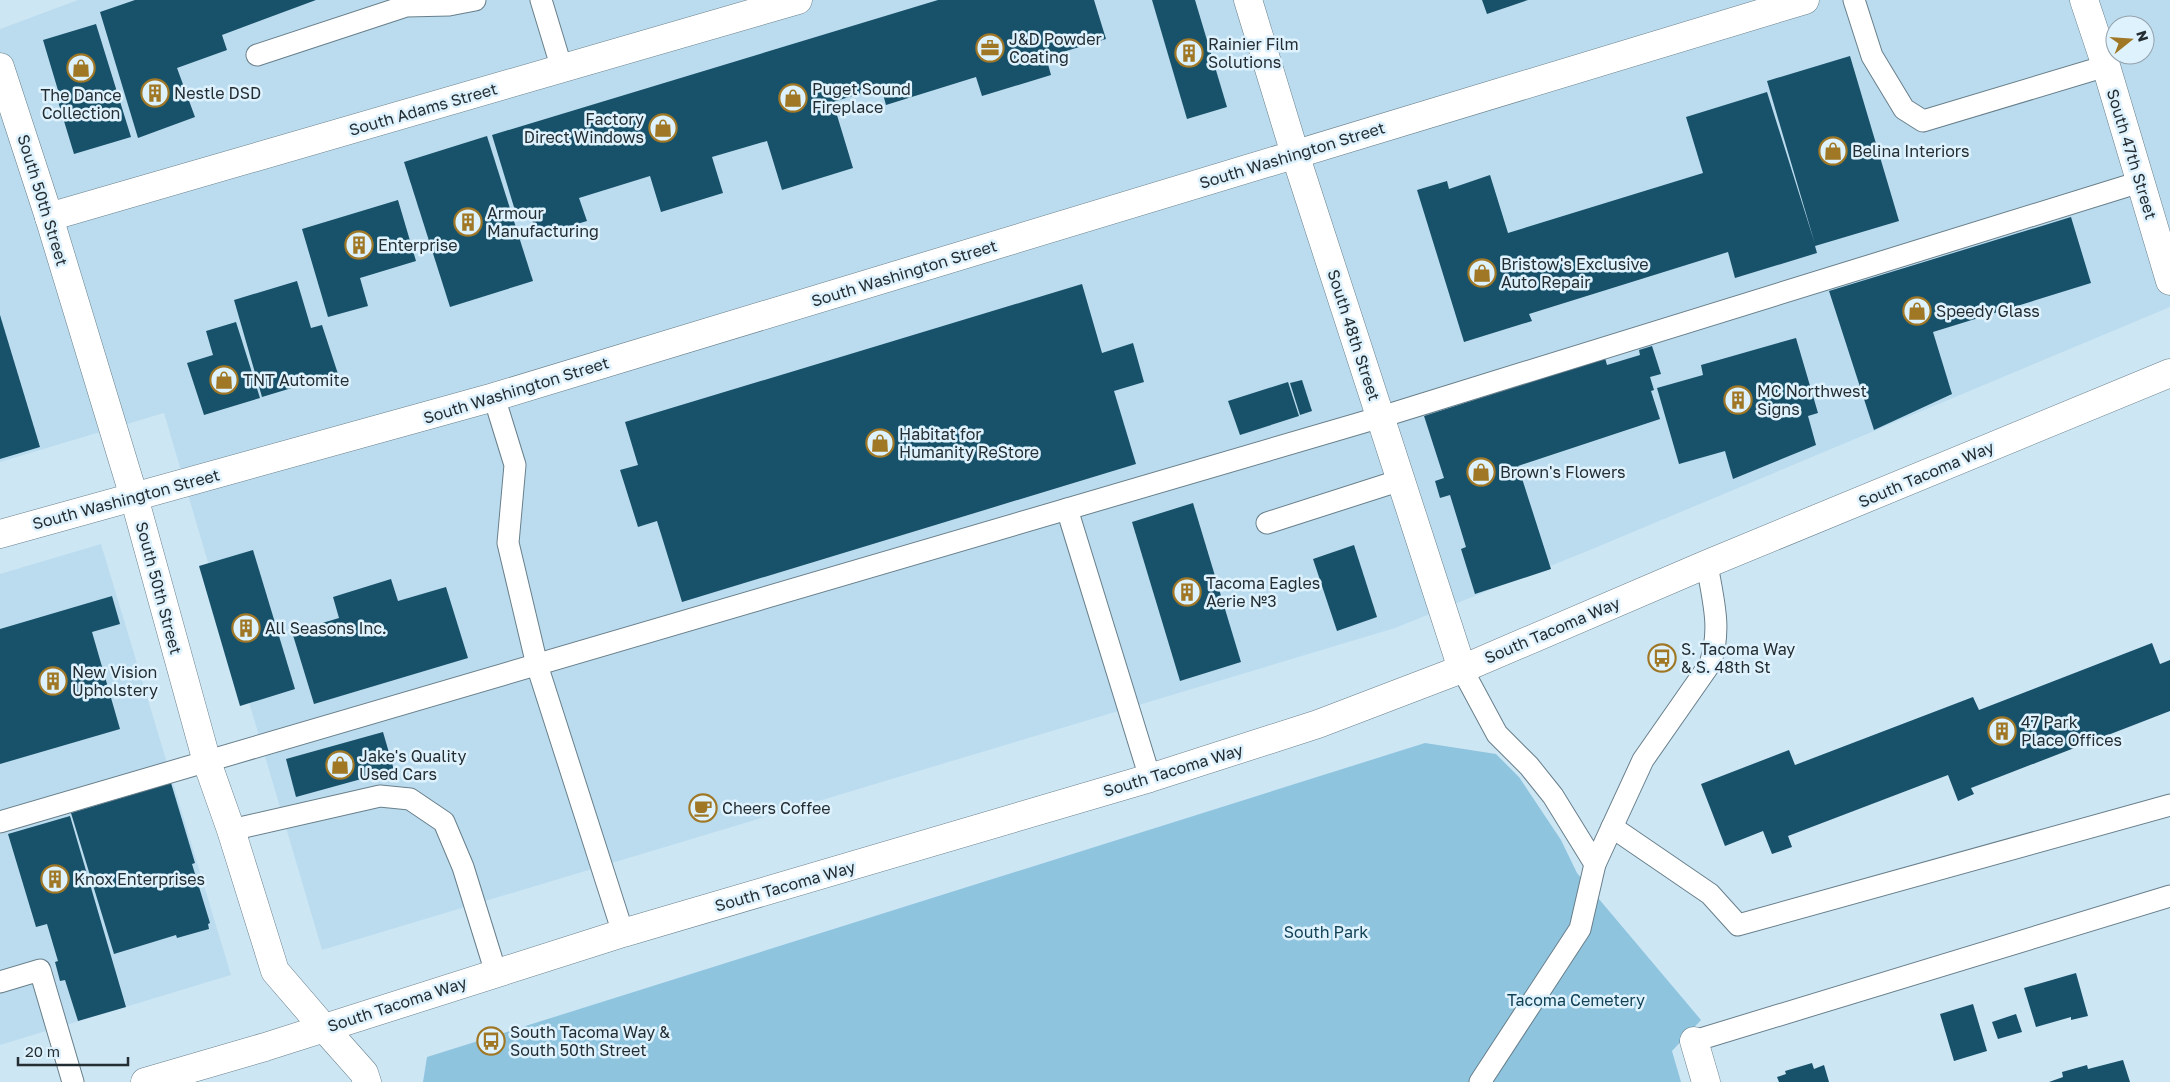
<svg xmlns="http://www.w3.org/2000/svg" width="2170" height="1082" font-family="'Golos Text',sans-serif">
<rect width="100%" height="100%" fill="#cde6f4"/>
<g fill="#bbdcee" fill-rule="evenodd">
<path d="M78,0H2170V307L1590,550L1395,628L322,950L164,413L0,462V29ZM2115,25H2145V55H2115Z"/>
<polygon points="101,544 231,975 0,1045 0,574"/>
</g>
<polygon fill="#8fc4df" points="1425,743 1496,754 1519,777 1561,840 1577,873 1701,1020 1672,1051 1681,1082 423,1082 427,1057"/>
<g fill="#18516a">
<polygon points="135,0 316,0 222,35 227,50 177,68 195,117 138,138 100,12"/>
<polygon points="938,0 1094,0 1106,39 1046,57 1051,75 982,96 976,77 886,105 881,87 833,102 853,168 782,190 767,141 712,157 723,193 661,212 650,176 579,198 587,221 537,236 530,213 517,217 492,135"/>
<polygon points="1152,0 1195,0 1227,107 1187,119"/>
<polygon points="1482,0 1528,0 1487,14"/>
<polygon points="96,24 131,137 74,154 57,98 60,97 43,40"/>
<polygon points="1850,56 1899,221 1815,246 1817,253 1735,278 1728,252 1529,314 1532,321 1464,342 1417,190 1447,181 1449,189 1490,175 1508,233 1703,173 1686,117 1767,92 1815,244 1767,81"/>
<polygon points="487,136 533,281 450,307 404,162"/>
<polygon points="398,200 416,261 360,278 368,306 328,317 302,229"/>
<polygon points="2071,217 2091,283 1933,332 1952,394 1874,430 1829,291"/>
<polygon points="297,281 311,328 322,325 338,374 262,397 234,300"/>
<polygon points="1082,284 1102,353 1133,343 1144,382 1114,391 1136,464 682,602 657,521 638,527 620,470 638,465 625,422"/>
<polygon points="0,315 40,447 0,459"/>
<polygon points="236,322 260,398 204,415 187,363 213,355 206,331"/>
<polygon points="1796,338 1818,413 1808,416 1816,445 1733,479 1725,451 1679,464 1657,388 1703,375 1701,365"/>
<polygon points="1652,346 1661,374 1650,377 1654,390 1651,391 1660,419 1518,466 1551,569 1475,594 1461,549 1466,547 1450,495 1440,498 1435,481 1444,478 1424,416 1605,358 1607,365 1640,355 1639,350"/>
<polygon points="1302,380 1312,411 1300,415 1290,383"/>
<polygon points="1288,382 1299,416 1240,435 1228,401"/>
<polygon points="1193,503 1241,662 1180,681 1132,522"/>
<polygon points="1354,545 1377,617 1337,631 1313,559"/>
<polygon points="253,550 295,689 240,706 199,566"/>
<polygon points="391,579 398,601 446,587 468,658 314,704 292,632 339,618 333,597"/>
<polygon points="112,596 120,624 92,632 120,729 0,764 0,629"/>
<polygon points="2152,643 2160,664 2170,660 2170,711 1971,788 1974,794 1958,801 1948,775 1788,836 1792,847 1772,854 1763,831 1725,846 1701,784 1789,750 1795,765 1973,697 1979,710"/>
<polygon points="383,732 394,770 296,797 286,759"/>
<polygon points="171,783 195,863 192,864 210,923 208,924 209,929 177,938 176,935 114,954 71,813"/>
<polygon points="712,798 716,812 694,819 689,805"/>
<polygon points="70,816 126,1007 78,1021 65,980 60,981 55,962 58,961 47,924 36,927 8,834"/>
<polygon points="2076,973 2088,1016 2071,1020 2071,1017 2036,1027 2024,988"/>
<polygon points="1973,1004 1987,1051 1954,1061 1940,1014"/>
<polygon points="2016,1014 2022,1032 1998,1039 1992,1022"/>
<polygon points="2123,1060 2130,1082 2049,1082 2063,1077 2062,1072 2087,1065 2088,1069"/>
<polygon points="1812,1063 1814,1069 1824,1065 1829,1082 1779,1082 1777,1077 1786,1074 1785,1071"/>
</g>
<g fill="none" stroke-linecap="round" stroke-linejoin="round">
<g stroke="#687f8b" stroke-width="23">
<g id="lane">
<polyline points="541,0 562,69"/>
<polyline points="1854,0 1872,56 1904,109 1923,121 2106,66"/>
<polyline points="257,55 406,6 449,5 475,0"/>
<polyline points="494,397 515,465 508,543 537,665 623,933"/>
<polyline points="1067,509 1150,778"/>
<polyline points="1267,523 1401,480"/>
<path d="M1462,669L1497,734L1529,766L1553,796L1595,864L1643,760L1710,664C1722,628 1713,601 1707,564"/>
<polyline points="0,822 1381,417 2140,182"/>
<polyline points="1612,827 1710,894 1738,925 2170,805"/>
<polyline points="231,830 380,796 410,799 444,822 463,867 496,973"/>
<polyline points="0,982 40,970 73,1082"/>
<polyline points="1694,1041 2170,896"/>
<polyline points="1480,1082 1580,929 1595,864"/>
</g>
</g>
<g stroke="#687f8b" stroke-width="29">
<g id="street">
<polyline points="1248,0 1295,154 1462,669"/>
<polyline points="0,67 49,217 134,497 207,762 231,830 275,971 324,1028"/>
<polyline points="49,217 798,0"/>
<polyline points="1694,1041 1706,1082"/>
</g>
</g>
<g stroke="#687f8b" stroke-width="29">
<g id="secondary">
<polyline points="2084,0 2106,66 2170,281"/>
<polyline points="0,534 494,397 1805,0"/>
<polyline points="324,1028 364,1073 367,1082"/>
<polyline points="145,1082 265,1047 623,933 1150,778 1318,724 1462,669 1707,564 2170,373"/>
</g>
</g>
<use href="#lane" stroke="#fff" stroke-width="21"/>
<use href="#street" stroke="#fff" stroke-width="28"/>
<use href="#secondary" stroke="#fff" stroke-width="28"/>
</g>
<defs>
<g id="office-ring" transform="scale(1.4375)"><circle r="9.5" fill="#def2fe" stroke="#9f7725" stroke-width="1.5"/><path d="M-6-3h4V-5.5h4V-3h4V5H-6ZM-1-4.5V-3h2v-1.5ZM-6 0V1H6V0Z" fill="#9f7725"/></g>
<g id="building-ring" transform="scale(1.4375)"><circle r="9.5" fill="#def2fe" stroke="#9f7725" stroke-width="1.5"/><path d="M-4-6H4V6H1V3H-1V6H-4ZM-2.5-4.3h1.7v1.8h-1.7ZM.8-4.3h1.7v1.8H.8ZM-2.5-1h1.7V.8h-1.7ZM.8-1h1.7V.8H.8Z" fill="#9f7725"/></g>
<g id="shop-ring" transform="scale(1.4375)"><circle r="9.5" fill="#def2fe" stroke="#9f7725" stroke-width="1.5"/><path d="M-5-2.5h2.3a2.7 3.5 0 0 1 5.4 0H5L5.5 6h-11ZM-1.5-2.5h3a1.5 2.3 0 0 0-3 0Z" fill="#9f7725"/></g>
<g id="bus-ring" transform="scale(1.4375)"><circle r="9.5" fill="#def2fe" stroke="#9f7725" stroke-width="1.5"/><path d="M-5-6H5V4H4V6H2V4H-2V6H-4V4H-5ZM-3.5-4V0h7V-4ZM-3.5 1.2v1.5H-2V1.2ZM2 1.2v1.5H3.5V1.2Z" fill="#9f7725"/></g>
<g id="cafe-ring" transform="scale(1.4375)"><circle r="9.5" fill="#def2fe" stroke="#9f7725" stroke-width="1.5"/><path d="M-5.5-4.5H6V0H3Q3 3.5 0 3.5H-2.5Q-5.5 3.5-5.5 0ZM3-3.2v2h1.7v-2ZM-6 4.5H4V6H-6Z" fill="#9f7725"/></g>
</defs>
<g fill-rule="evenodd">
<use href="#office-ring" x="990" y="48"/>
<use href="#building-ring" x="1189" y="53"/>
<use href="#shop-ring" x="81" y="68"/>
<use href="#building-ring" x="155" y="93"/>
<use href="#shop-ring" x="793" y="98"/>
<use href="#shop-ring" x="663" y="128"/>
<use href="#shop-ring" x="1833" y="151"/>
<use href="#building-ring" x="468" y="222"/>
<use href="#building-ring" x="359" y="245"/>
<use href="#shop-ring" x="1482" y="273"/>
<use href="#shop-ring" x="1917" y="311"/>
<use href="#shop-ring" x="224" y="380"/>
<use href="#building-ring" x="1738" y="400"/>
<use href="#shop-ring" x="880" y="443"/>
<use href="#shop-ring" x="1481" y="472"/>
<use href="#building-ring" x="1187" y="592"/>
<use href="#building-ring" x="246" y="628"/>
<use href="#bus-ring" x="1662" y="658"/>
<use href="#building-ring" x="53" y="681"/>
<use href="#building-ring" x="2002" y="731"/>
<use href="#shop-ring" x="340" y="765"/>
<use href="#cafe-ring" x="703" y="808"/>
<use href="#building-ring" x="55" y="879"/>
<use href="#bus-ring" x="491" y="1041"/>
</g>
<g text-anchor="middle" stroke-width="5" stroke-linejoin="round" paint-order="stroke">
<g font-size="16" fill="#242d32" stroke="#def2fe" text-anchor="start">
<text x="1009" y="45">J&amp;D Powder<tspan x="1009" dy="18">Coating</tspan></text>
<text x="1208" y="50">Rainier Film<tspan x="1208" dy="18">Solutions</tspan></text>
<text x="812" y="95">Puget Sound<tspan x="812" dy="18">Fireplace</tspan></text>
<text x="174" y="99">Nestle DSD</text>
<text x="81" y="101" text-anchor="middle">The Dance<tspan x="81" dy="18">Collection</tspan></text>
<text x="644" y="125" text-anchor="end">Factory<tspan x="644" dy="18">Direct Windows</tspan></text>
<text x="1852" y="157">Belina Interiors</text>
<text x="487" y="219">Armour<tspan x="487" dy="18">Manufacturing</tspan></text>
<text x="378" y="251">Enterprise</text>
<text x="1501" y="270">Bristow's Exclusive<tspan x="1501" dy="18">Auto Repair</tspan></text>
<text x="1936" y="317">Speedy Glass</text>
<text x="243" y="386">TNT Automite</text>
<text x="1757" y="397">MC Northwest<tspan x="1757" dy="18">Signs</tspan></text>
<text x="899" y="440">Habitat for<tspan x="899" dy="18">Humanity ReStore</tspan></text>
<text x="1500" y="478">Brown's Flowers</text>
<text x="1206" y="589">Tacoma Eagles<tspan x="1206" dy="18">Aerie №3</tspan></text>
<text x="265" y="634">All Seasons Inc.</text>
<text x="1681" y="655">S. Tacoma Way<tspan x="1681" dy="18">&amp; S. 48th St</tspan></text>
<text x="72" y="678">New Vision<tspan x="72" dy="18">Upholstery</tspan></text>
<text x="2021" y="728">47 Park<tspan x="2021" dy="18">Place Offices</tspan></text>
<text x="359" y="762">Jake's Quality<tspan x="359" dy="18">Used Cars</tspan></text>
<text x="722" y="814">Cheers Coffee</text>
<text x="74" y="885">Knox Enterprises</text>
<text x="510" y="1038">South Tacoma Way &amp;<tspan x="510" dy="18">South 50th Street</tspan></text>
</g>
<g font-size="16" fill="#242d32" stroke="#def2fe">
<text transform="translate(423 109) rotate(-16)" y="6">South Adams Street</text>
<text transform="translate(2132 154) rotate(73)" y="6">South 47th Street</text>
<text transform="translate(1292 155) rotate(-17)" y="6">South Washington Street</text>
<text transform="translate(43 200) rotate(73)" y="6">South 50th Street</text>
<text transform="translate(904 273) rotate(-17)" y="6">South Washington Street</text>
<text transform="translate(1354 335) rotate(72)" y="6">South 48th Street</text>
<text transform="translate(516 390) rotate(-17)" y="6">South Washington Street</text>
<text transform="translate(1926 474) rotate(-23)" y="6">South Tacoma Way</text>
<text transform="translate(126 499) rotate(-15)" y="6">South Washington Street</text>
<text transform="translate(159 588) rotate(75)" y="6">South 50th Street</text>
<text transform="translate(1552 630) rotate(-23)" y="6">South Tacoma Way</text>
<text transform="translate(1173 770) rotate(-17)" y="6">South Tacoma Way</text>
<text transform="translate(785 886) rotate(-16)" y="6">South Tacoma Way</text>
<text transform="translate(397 1004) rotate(-18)" y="6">South Tacoma Way</text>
</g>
<g font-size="16" fill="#124155" stroke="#def2fe">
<text x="1326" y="938">South Park</text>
<text x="1576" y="1006">Tacoma Cemetery</text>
</g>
</g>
<g transform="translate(2130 40) rotate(73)"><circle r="24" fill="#def2fe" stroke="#94a3ac"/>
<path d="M0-4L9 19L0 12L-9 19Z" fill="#9f7725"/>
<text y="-8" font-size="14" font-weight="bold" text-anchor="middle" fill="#242d32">N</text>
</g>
<path d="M18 1057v8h110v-8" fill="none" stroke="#242d32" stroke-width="2.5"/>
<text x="25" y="1057" font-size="15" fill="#242d32" stroke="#def2fe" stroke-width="4" paint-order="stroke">20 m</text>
</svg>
